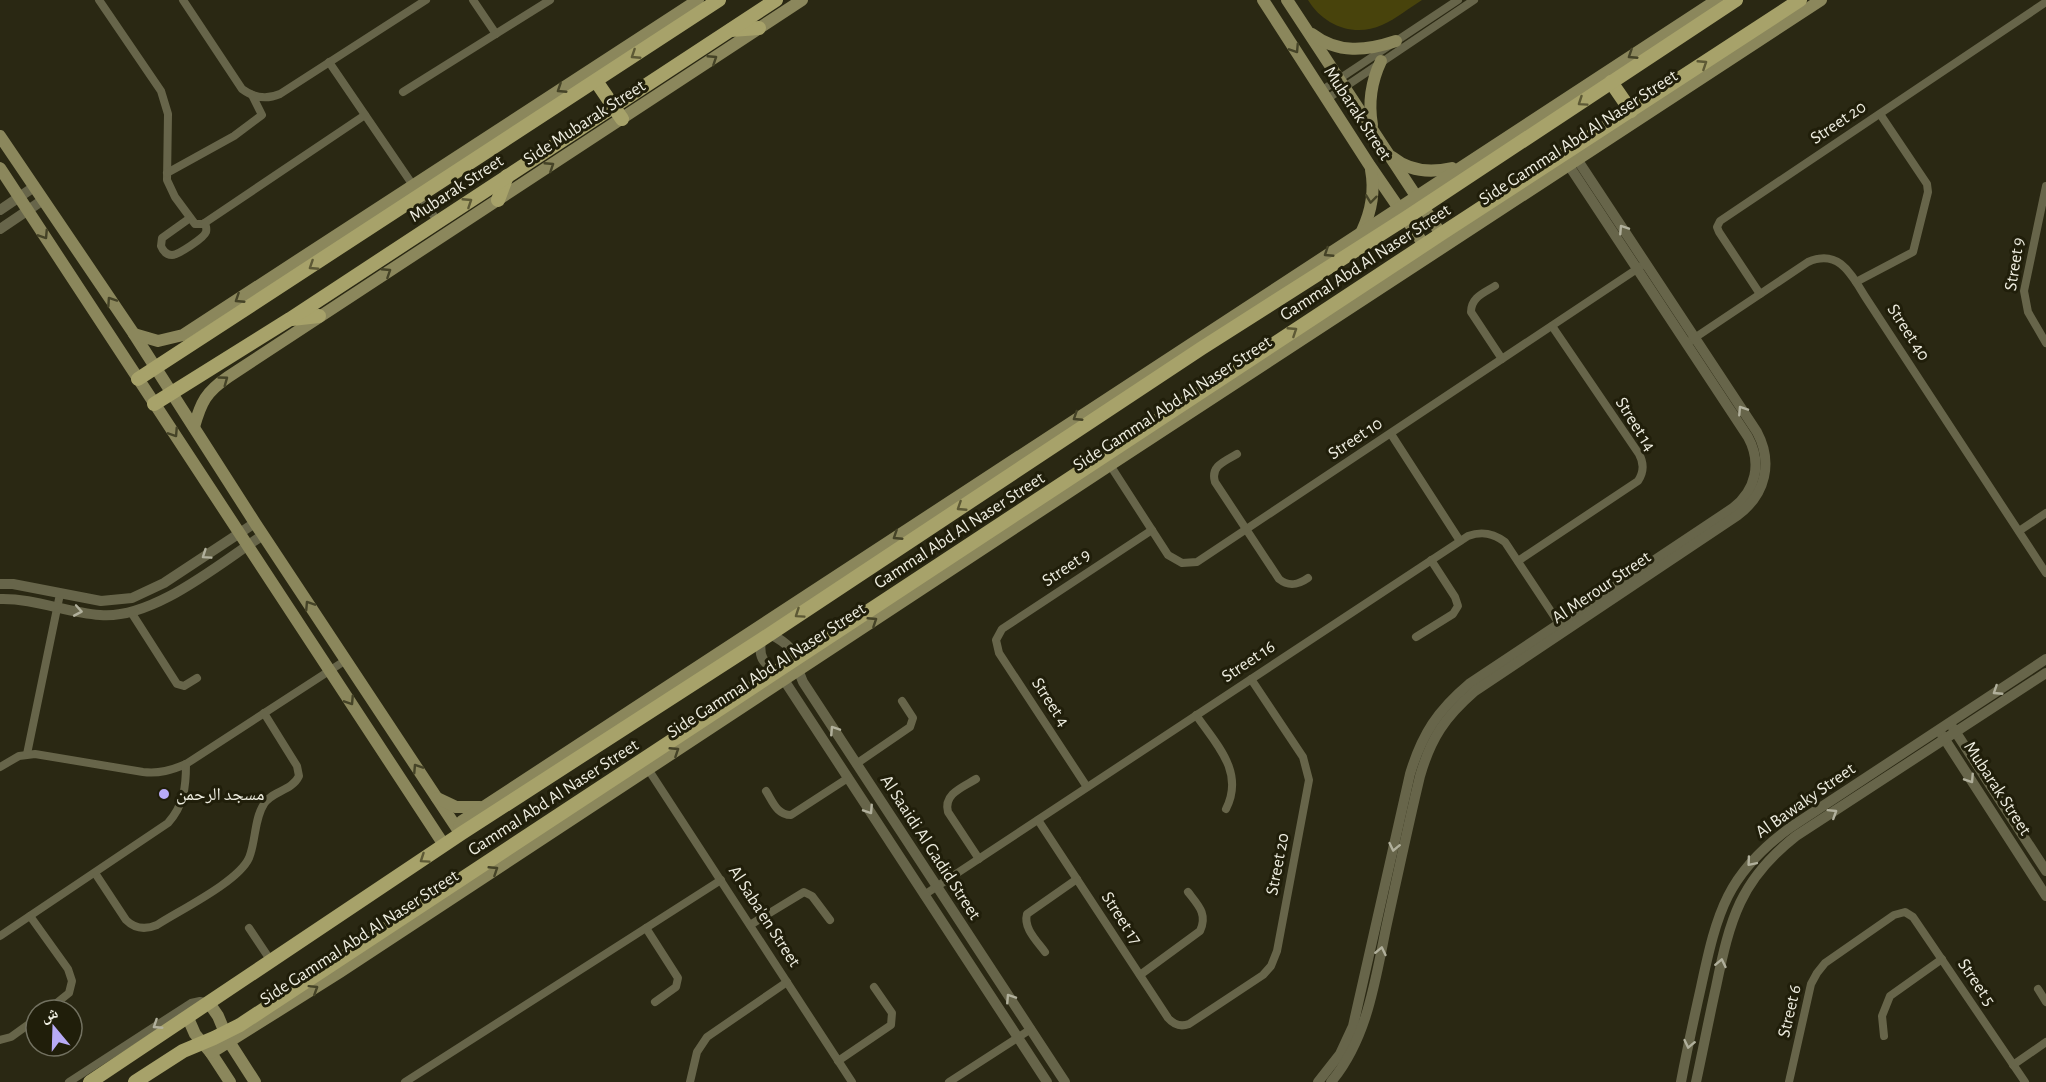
<svg xmlns="http://www.w3.org/2000/svg" width="2046" height="1082" font-family="'Alegreya Sans','Noto Naskh Arabic',sans-serif">
<rect width="100%" height="100%" fill="#2a2813"/>
<path fill="#48430c" d="M1308,0H1422C1409,8 1396,19 1382,25C1354,38 1323,25 1308,0Z"/>
<g fill="none" stroke-linecap="round" stroke-linejoin="round">
<g stroke="#67654a" stroke-width="8">
<polyline points="99,0 161,91 168,114 167,180 175,197 195,224 203,224 365,115"/>
<path d="M183,0L242,89C254,98 266,100 280,94L426,0"/>
<polyline points="473,0 496,34"/>
<polyline points="329,62 438,222"/>
<polyline points="1321,91 1458,0"/>
<polyline points="403,92 550,0"/>
<polyline points="1327,99 1474,0"/>
<polyline points="167,173 234,136 262,115 252,95"/>
<polyline points="2046,186 2024,291 2028,312 2046,343"/>
<path d="M190,218L162,238L161,246C163,251 166,255 172,255C178,255 204,238 206,232C207,228 206,227 205,223"/>
<polyline points="1856,282 1913,252 1928,192 1927,184 1880,114"/>
<path d="M1495,286C1484,293 1471,297 1471,312L1502,359"/>
<polyline points="1760,294 1719,232 1717,227 1720,221 2046,2"/>
<path d="M1690,341L1808,262C1840,248 1852,276 1866,298L2046,573"/>
<polyline points="1391,434 1460,541"/>
<path d="M1237,454C1225,461 1210,466 1215,482L1279,579C1289,587 1298,585 1308,578"/>
<polyline points="1110,465 1168,555 1182,563 1197,562 1640,267"/>
<polyline points="2019,531 2046,513"/>
<path d="M1518,561L1638,481C1644,472 1644,463 1639,454L1552,326"/>
<polyline points="131,612 177,684 184,686 197,678"/>
<polyline points="1416,637 1453,614 1458,606 1455,597 1431,560"/>
<path d="M1196,715C1216,744 1245,772 1226,809"/>
<polyline points="27,754 60,594"/>
<polyline points="856,764 910,727 913,718 902,701"/>
<path d="M0,767L19,756L35,754L143,772C159,774 172,770 186,764L346,660"/>
<polyline points="648,769 852,1082"/>
<path d="M976,779C963,787 943,794 948,812L979,859"/>
<polyline points="1087,787 999,653 996,640 1002,629 1152,530"/>
<path d="M766,791C773,802 777,815 791,815L848,778"/>
<path d="M1038,820L1168,1018C1174,1025 1181,1027 1189,1024L1263,975L1271,966L1277,951L1309,780L1303,757L1251,679"/>
<path d="M95,873L126,920C135,929 145,930 157,925C180,910 238,882 249,858C256,841 254,819 264,804C272,791 292,791 299,776L297,766L264,713"/>
<path d="M924,895L1468,536C1482,531 1493,533 1505,542L1562,628"/>
<polyline points="30,916 68,969 72,981 69,993 48,1010"/>
<polyline points="750,925 804,892 812,896 830,920"/>
<polyline points="249,928 271,961"/>
<polyline points="646,928 678,978 676,987 655,1002"/>
<path d="M0,936L168,823C184,805 186,787 186,764"/>
<path d="M1045,952C1037,941 1023,928 1027,914L1077,879"/>
<path d="M1140,975L1200,931C1208,914 1198,905 1188,892"/>
<polyline points="2038,989 2046,1002"/>
<polyline points="1884,1036 1882,1016 1890,996 1942,959"/>
<polyline points="0,1040 11,1037 36,1019"/>
<polyline points="838,1061 891,1025 892,1013 874,987"/>
<polyline points="2013,1065 2046,1042"/>
<polyline points="69,1082 191,1003 200,1001 209,1003"/>
<polyline points="405,1082 721,880"/>
<polyline points="690,1082 697,1052 707,1037 787,982"/>
<polyline points="949,1082 1031,1029"/>
<polyline points="1789,1082 1811,984 1817,973 1825,963 1894,915 1905,912 1913,917 2025,1082"/>
</g>
<g stroke="#67654a" stroke-width="10">
<polyline points="0,210 34,187"/>
<polyline points="0,229 43,200"/>
<polyline points="0,584 13,584 101,601 132,598 164,583 255,523"/>
<path d="M0,599C34,598 67,613 100,615C153,620 220,563 263,535"/>
<path d="M770,634C801,650 791,656 803,682L1065,1082"/>
<path d="M761,640C757,666 772,664 784,680L1047,1082"/>
<polyline points="1953,728 2046,871"/>
<polyline points="1942,735 2046,896"/>
<path d="M1318,1082L1340,1054L1353,1026L1410,774C1422,734 1438,710 1469,684L1733,508C1756,490 1762,463 1748,437L1564,158"/>
<path d="M1331,1082C1367,1039 1375,982 1386,928C1397,878 1408,826 1420,776C1431,738 1445,717 1475,691L1738,515C1766,494 1773,462 1757,432L1573,153"/>
<path d="M1681,1082C1687,1050 1694,1018 1701,987C1717,912 1727,873 1791,827L2046,659"/>
<path d="M1696,1082C1703,1050 1709,1018 1716,987C1730,919 1740,880 1796,836L2046,673"/>
</g>
<g stroke="#8b875c" stroke-width="12">
<polyline points="1263,0 1370,166 1429,252"/>
<polyline points="1287,0 1441,234"/>
<path d="M1312,34C1338,54 1366,51 1396,41"/>
<path d="M1372,125C1368,102 1371,82 1381,61"/>
<polyline points="0,136 134,334 255,523 460,833"/>
<path d="M1392,157C1409,171 1431,173 1452,168"/>
<polyline points="0,168 444,845"/>
<path d="M1362,231C1371,212 1375,191 1371,170"/>
<polyline points="134,334 158,341 183,335 698,0"/>
<path d="M194,427C201,402 206,392 228,377L802,0"/>
<polyline points="437,798 456,807 480,807"/>
<polyline points="462,833 459,827 462,821 1717,0"/>
<polyline points="209,1003 218,1016 228,1040 255,1082"/>
<polyline points="188,1018 195,1034 211,1053 230,1082"/>
<polyline points="211,1053 340,972 1110,465 1821,0"/>
</g>
<g stroke="#a7a26a" stroke-width="14">
<polyline points="731,30 759,28"/>
<polyline points="596,81 622,119"/>
<polyline points="1611,82 1631,111"/>
<polyline points="498,200 507,176"/>
<polyline points="292,319 319,316"/>
<polyline points="138,379 719,0"/>
<polyline points="154,404 290,319 776,0"/>
<polyline points="90,1082 462,833 761,640 1202,348 1406,218 1736,0"/>
<polyline points="135,1082 183,1051 214,1038 240,1025 1441,234 1800,0"/>
</g>
</g>
<defs><path id="oneway-chevron" d="M-2-3.5L2.5 0L-2 3.5" fill="none" stroke-width="1.6" stroke-linecap="round" stroke-linejoin="round" transform="scale(1.5)"/></defs>
<g stroke="#454327">
<use href="#oneway-chevron" transform="translate(1295 49) rotate(57)"/>
<use href="#oneway-chevron" transform="translate(1632 55) rotate(147)"/>
<use href="#oneway-chevron" transform="translate(713 59) rotate(-33)"/>
<use href="#oneway-chevron" transform="translate(561 89) rotate(147)"/>
<use href="#oneway-chevron" transform="translate(550 166) rotate(-33)"/>
<use href="#oneway-chevron" transform="translate(1371 199) rotate(97)"/>
<use href="#oneway-chevron" transform="translate(44 235) rotate(57)"/>
<use href="#oneway-chevron" transform="translate(1328 253) rotate(147)"/>
<use href="#oneway-chevron" transform="translate(387 272) rotate(-33)"/>
<use href="#oneway-chevron" transform="translate(239 299) rotate(147)"/>
<use href="#oneway-chevron" transform="translate(111 301) rotate(-124)"/>
<use href="#oneway-chevron" transform="translate(224 380) rotate(-36)"/>
<use href="#oneway-chevron" transform="translate(1077 417) rotate(147)"/>
<use href="#oneway-chevron" transform="translate(174 433) rotate(57)"/>
<use href="#oneway-chevron" transform="translate(897 536) rotate(147)"/>
<use href="#oneway-chevron" transform="translate(309 605) rotate(-123)"/>
<use href="#oneway-chevron" transform="translate(873 621) rotate(-33)"/>
<use href="#oneway-chevron" transform="translate(350 701) rotate(57)"/>
<use href="#oneway-chevron" transform="translate(675 751) rotate(-33)"/>
<use href="#oneway-chevron" transform="translate(417 768) rotate(-123)"/>
<use href="#oneway-chevron" transform="translate(494 870) rotate(-33)"/>
<use href="#oneway-chevron" transform="translate(314 989) rotate(-32)"/>
</g>
<g stroke="#5d5935">
<use href="#oneway-chevron" transform="translate(635 55) rotate(147)"/>
<use href="#oneway-chevron" transform="translate(1703 64) rotate(-33)"/>
<use href="#oneway-chevron" transform="translate(1582 102) rotate(146)"/>
<use href="#oneway-chevron" transform="translate(468 202) rotate(-33)"/>
<use href="#oneway-chevron" transform="translate(313 266) rotate(147)"/>
<use href="#oneway-chevron" transform="translate(1293 331) rotate(-33)"/>
<use href="#oneway-chevron" transform="translate(961 507) rotate(147)"/>
<use href="#oneway-chevron" transform="translate(799 614) rotate(146)"/>
<use href="#oneway-chevron" transform="translate(424 859) rotate(146)"/>
</g>
<g stroke="#b1b09c">
<use href="#oneway-chevron" transform="translate(1623 229) rotate(-123)"/>
<use href="#oneway-chevron" transform="translate(1742 410) rotate(-123)"/>
<use href="#oneway-chevron" transform="translate(206 555) rotate(146)"/>
<use href="#oneway-chevron" transform="translate(78 611) rotate(10)"/>
<use href="#oneway-chevron" transform="translate(1997 691) rotate(147)"/>
<use href="#oneway-chevron" transform="translate(834 730) rotate(-123)"/>
<use href="#oneway-chevron" transform="translate(1970 779) rotate(57)"/>
<use href="#oneway-chevron" transform="translate(869 810) rotate(57)"/>
<use href="#oneway-chevron" transform="translate(1833 813) rotate(-32)"/>
<use href="#oneway-chevron" transform="translate(1394 847) rotate(102)"/>
<use href="#oneway-chevron" transform="translate(1751 862) rotate(130)"/>
<use href="#oneway-chevron" transform="translate(1381 951) rotate(-78)"/>
<use href="#oneway-chevron" transform="translate(1721 963) rotate(-78)"/>
<use href="#oneway-chevron" transform="translate(1010 998) rotate(-123)"/>
<use href="#oneway-chevron" transform="translate(157 1025) rotate(147)"/>
<use href="#oneway-chevron" transform="translate(1689 1044) rotate(102)"/>
</g>
<circle fill="#b8abf7" stroke="#201e0a" stroke-width="2" cx="164" cy="794" r="6"/>
<g text-anchor="middle" stroke-width="6" stroke-linejoin="round" paint-order="stroke">
<g font-size="18" fill="#eeede0" stroke="#201e0a">
<text transform="translate(1358 113) rotate(57)" y="6">Mubarak Street</text>
<text transform="translate(584 122) rotate(-33)" y="6">Side Mubarak Street</text>
<text transform="translate(1838 122) rotate(-34)" y="6">Street 20</text>
<text transform="translate(1578 137) rotate(-33)" y="6">Side Gammal Abd Al Naser Street</text>
<text transform="translate(456 188) rotate(-33)" y="6">Mubarak Street</text>
<text transform="translate(1365 262) rotate(-33)" y="6">Gammal Abd Al Naser Street</text>
<text transform="translate(2014 264) rotate(-81)" y="6">Street 9</text>
<text transform="translate(1909 332) rotate(57)" y="6">Street 40</text>
<text transform="translate(1172 403) rotate(-33)" y="6">Side Gammal Abd Al Naser Street</text>
<text transform="translate(1636 424) rotate(58)" y="6">Street 14</text>
<text transform="translate(1355 438) rotate(-34)" y="6">Street 10</text>
<text transform="translate(959 530) rotate(-33)" y="6">Gammal Abd Al Naser Street</text>
<text transform="translate(1066 567) rotate(-34)" y="6">Street 9</text>
<text transform="translate(1601 587) rotate(-34)" y="6">Al Merour Street</text>
<text transform="translate(1248 661) rotate(-34)" y="6">Street 16</text>
<text transform="translate(766 670) rotate(-33)" y="6">Side Gammal Abd Al Naser Street</text>
<text transform="translate(1051 702) rotate(57)" y="6">Street 4</text>
<text transform="translate(1998 788) rotate(57)" y="6">Mubarak Street</text>
<text transform="translate(553 797) rotate(-33)" y="6">Gammal Abd Al Naser Street</text>
<text transform="translate(1805 800) rotate(-35)" y="6">Al Bawaky Street</text>
<text transform="translate(931 847) rotate(57)" y="6">Al Saaidi Al Gadid Street</text>
<text transform="translate(1277 864) rotate(-79)" y="6">Street 20</text>
<text transform="translate(765 916) rotate(57)" y="6">Al Saba'en Street</text>
<text transform="translate(1122 918) rotate(57)" y="6">Street 17</text>
<text transform="translate(359 937) rotate(-33)" y="6">Side Gammal Abd Al Naser Street</text>
<text transform="translate(1977 982) rotate(56)" y="6">Street 5</text>
<text transform="translate(1789 1011) rotate(-77)" y="6">Street 6</text>
</g>
<g font-size="18" fill="#eeede0" stroke="#201e0a" text-anchor="start">
<text x="176" y="800">مسجد الرحمن</text>
</g>
</g>
<g transform="translate(54 1028) rotate(341)"><circle r="28" fill="#201e0a" stroke="#727160" stroke-width="1.5"/>
<path d="M0-4.5L10 22L0 15L-10 22Z" fill="#b8abf7"/>
<text y="-9" font-size="16" font-weight="bold" text-anchor="middle" fill="#eeede0">ش</text>
</g>
</svg>
